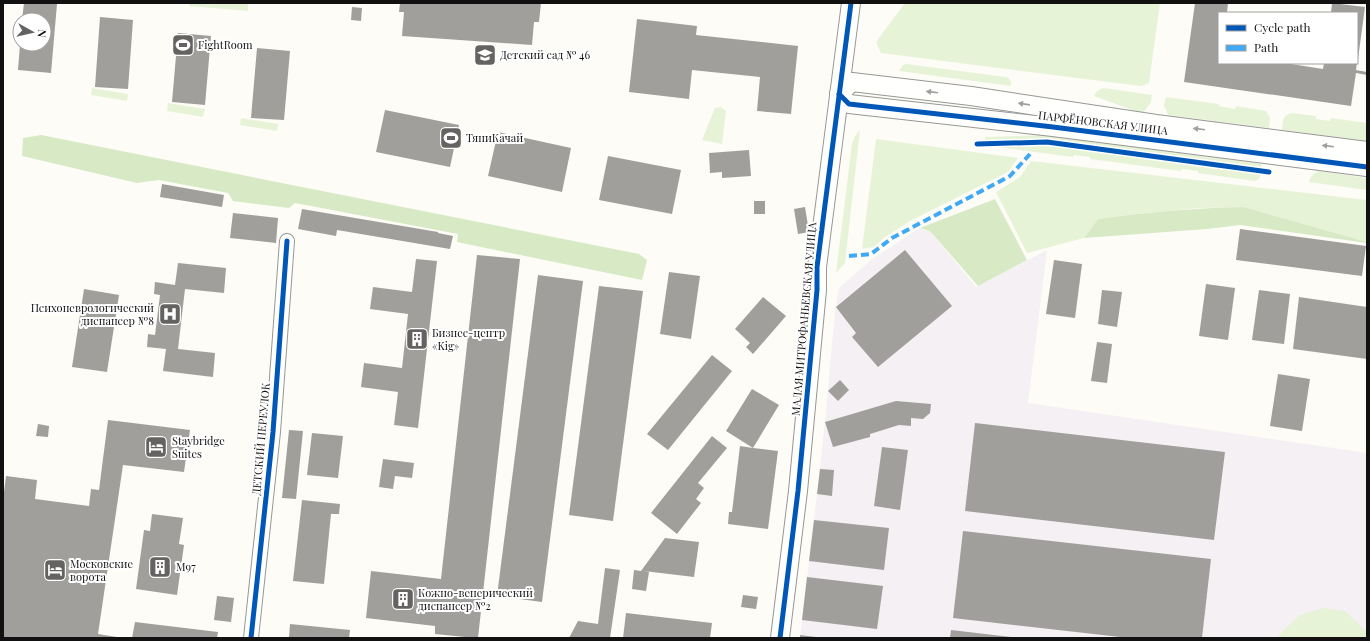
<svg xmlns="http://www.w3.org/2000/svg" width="1370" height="641" font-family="'Playfair Display',serif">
<rect width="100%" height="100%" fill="#fdfcf7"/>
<polygon fill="#f5f0f3" points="920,228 930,231 976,287 1047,250 1028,403 1367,453 1367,638 800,638 817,494 825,422 835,311 839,288 872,259"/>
<g fill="#e7f3d7">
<polygon points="189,3 248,3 248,11 189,6"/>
<polygon points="905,3 1160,3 1149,83 1141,86 881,53 876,42"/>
<path d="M906,64L1006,77C1011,79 1011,81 1011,86L899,71L903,65Z"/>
<polygon points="92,88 128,94 127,101 91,95"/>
<path d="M1104,88L1152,95L1151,102L1144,112L1135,111L1094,96C1097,91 1099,89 1104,88Z"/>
<polygon points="1166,97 1219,104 1219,106 1235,109 1236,106 1266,111 1270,118 1269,128 1168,115 1164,105"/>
<polygon points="168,103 205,109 203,117 167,111"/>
<polygon points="721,107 726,111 722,144 702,140 715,108"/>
<path d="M1292,113L1316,116V119L1330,121L1331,118L1367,123V141L1282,130C1283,121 1282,115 1292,113Z"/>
<polygon points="241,118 278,124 277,131 240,125"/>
<polygon points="860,130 845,263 836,273 852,144 855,136"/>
<polygon points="1045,135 1262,164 1261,168 1045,140 985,142 985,137"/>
<polygon points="876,139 1018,158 1008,172 910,221 885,237 874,247 862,249"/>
<polygon points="1045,145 1261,173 1260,177 1258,180 1254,181 1198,173 1198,171 1182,169 1181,171 1090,159 1090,157 1074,155 1073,157 990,146"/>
<polygon points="1031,161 1367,200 1367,242 1244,207 1199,208 1135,214 1098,219 1084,238 1027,253 996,192 1020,177"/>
<path d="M1320,171L1367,178V190L1309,182C1311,176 1313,173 1320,171Z"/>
<polygon points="1323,608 1345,611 1367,632 1367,638 1277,638 1284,630 1300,615"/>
</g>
<g fill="#d8eac5">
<polygon points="41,135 639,254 647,260 642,280 457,242 458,234 295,203 289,208 233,201 228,193 159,180 137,183 22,156 23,138"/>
<polygon points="995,199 1027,260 978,286 930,231 920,228"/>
<path d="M1244,207L1367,242V243L1240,225L1207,229L1084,238L1098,219C1147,212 1195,208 1244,207Z"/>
</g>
<g fill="#a19f9c">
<polygon points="24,3 57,4 51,73 18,70 20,44 44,44 44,20 22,20"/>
<polygon points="400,3 541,3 539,22 534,22 532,45 402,36 404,12 399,12"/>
<polygon points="1195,3 1228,3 1227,13 1219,13 1219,63 1285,63 1323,69 1324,63 1357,63 1356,70 1367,72 1367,75 1356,73 1351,106 1184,82"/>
<polygon points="1332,3 1365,7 1358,59 1357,13 1331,13"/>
<polygon points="352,7 362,8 361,21 351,20"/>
<polygon points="100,17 133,20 128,89 95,87"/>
<polygon points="637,19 697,26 696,35 798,46 791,114 757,111 760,77 692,70 689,99 629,92"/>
<polygon points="178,33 211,36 205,105 172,102"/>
<polygon points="257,48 290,51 284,120 251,118"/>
<polygon points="385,110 459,125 450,167 376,152"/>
<polygon points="498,132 571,148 562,192 488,176"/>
<polygon points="749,150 751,176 722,178 722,172 710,173 709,153"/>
<polygon points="608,156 681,170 672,214 599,200"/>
<polygon points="162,184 224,195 222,207 160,197"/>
<rect x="754" y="201" width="11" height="13"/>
<polygon points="805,207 809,232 798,234 794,209"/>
<polygon points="302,209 438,232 438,233 453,236 450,249 337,230 336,236 298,229"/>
<polygon points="233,213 278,218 276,243 230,238"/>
<polygon points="1240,229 1366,246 1362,276 1236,260"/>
<polygon points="905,250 952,306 878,367 852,337 856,333 836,307"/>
<polygon points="477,255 520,259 478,638 475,638 435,634 435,626 366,618 371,571 441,579"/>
<polygon points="416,259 437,261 418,428 394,425 398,392 361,387 364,363 402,368 408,314 370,309 373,287 412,292"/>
<polygon points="1054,260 1082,264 1075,318 1046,314"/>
<polygon points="178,263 226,268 224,293 185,289 178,349 215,353 213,377 163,371 166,349 147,347 148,334 155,335 160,295 154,294 155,282 175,285"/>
<polygon points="669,272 700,276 691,339 660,334"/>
<polygon points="538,275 583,281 542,602 497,596"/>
<polygon points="1206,284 1235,288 1228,340 1199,336"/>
<polygon points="599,286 643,291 613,521 569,515"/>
<polygon points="84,289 119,295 107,372 72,367"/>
<polygon points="1102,290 1122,292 1117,327 1098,324"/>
<polygon points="1259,290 1290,294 1284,344 1252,340"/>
<polygon points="763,297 786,316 753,354 746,347 750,343 735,329"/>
<polygon points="1299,297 1367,307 1367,359 1293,349"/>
<polygon points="1097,342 1112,344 1107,383 1091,381"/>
<polygon points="712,355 732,371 668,450 647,434"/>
<polygon points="1278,374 1310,379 1302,431 1270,426"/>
<polygon points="840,380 849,390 838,401 828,391"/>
<polygon points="752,389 779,405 753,448 778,451 768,529 728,524 729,512 732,512 740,446 753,448 726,431"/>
<polygon points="896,401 931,404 930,413 923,419 911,418 911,426 899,425 870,434 870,437 833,447 825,422"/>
<polygon points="108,420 190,430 184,472 123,465 98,634 123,638 3,638 3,492 4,492 6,476 37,480 35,499 89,506 91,489 99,490"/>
<polygon points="975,423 1225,452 1214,540 965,511"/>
<polygon points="38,424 49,426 48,437 36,436"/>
<polygon points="289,430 303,431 296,499 282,498"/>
<polygon points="312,433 343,436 338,478 307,475"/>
<polygon points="712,436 727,448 698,483 704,488 696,499 701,503 677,534 651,513"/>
<polygon points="882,447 908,450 900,510 874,506"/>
<polygon points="383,459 414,463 412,478 395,476 393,489 379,487"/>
<polygon points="820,469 834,470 832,496 817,494"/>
<polygon points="302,500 340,504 339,514 331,514 324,584 293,581"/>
<polygon points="152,514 183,518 179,544 184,545 177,595 136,589 144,530 150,531"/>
<polygon points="814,520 889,528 884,570 809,561"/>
<polygon points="963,531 1211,559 1202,638 1129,638 953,618"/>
<polygon points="665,538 699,542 694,577 644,571 649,572 646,591 632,589 634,570 641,571"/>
<polygon points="605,568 620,570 610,638 569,638 578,621 598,624"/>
<polygon points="807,577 883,586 877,629 802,620"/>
<polygon points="743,595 758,597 756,609 741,607"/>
<polygon points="217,596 234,598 231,622 214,620"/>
<polygon points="626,613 712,623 710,638 623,638"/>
<polygon points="135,622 218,632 217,638 132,638"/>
<polygon points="290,624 350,630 349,638 289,638"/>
<polygon points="951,630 1011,637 1011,638 950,638"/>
<polygon points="800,635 816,637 815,638 800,638"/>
</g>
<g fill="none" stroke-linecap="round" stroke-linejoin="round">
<g stroke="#979795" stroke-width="16">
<polyline id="minor" points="251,638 273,432 287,241"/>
</g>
<g stroke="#979795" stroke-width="20">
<g id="tertiary">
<polyline points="839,94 852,82 971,96 1156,124 1367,151"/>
<polyline points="839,94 849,104 1053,127 1367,167"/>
<polyline points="780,638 798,491 817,290 817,267 851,3"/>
</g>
</g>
<use href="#minor" stroke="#fffffe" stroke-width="14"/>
<use href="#tertiary" stroke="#fffffe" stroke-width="18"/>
<polyline stroke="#3fa9f5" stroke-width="4" stroke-dasharray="8 4" stroke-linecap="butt" points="849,256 871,254 892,238 1010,176 1030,154"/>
<g stroke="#fff" stroke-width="8">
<g id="cycleway">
<polyline points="839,94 849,104 1053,127 1367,167"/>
<polyline points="977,144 1047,142 1269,172"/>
<polyline points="251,638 273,432 287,241"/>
<polyline points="780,638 798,491 817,290 817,267 851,3"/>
</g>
</g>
<use href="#cycleway" stroke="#0057b8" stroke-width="5"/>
</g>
<defs><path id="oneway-solid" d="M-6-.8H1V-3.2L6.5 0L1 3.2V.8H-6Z"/></defs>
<g fill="#a0a09f">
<use href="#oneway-solid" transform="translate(932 92) rotate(-173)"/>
<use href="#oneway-solid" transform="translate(1024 104) rotate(-172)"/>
<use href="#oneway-solid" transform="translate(1199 129) rotate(-173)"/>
<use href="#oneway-solid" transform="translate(1328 146) rotate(-173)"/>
</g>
<defs>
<g id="stadium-square" transform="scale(1.15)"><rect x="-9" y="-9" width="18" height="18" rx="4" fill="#646362" stroke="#fff"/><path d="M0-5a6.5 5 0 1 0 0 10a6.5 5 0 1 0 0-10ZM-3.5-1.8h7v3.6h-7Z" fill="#fff"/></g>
<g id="school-square" transform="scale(1.15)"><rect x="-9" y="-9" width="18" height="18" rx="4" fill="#646362" stroke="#fff"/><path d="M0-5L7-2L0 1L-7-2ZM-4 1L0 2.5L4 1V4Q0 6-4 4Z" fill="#fff"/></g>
<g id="hospital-square" transform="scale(1.15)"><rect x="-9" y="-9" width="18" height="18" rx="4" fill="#646362" stroke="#fff"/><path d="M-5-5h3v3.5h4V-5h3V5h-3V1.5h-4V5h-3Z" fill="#fff"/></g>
<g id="building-square" transform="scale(1.15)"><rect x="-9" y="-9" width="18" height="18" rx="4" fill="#646362" stroke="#fff"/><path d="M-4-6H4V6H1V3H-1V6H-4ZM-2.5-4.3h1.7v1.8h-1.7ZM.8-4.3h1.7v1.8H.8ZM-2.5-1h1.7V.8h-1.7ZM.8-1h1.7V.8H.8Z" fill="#fff"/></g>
<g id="hotel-square" transform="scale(1.15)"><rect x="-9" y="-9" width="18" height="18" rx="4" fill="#646362" stroke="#fff"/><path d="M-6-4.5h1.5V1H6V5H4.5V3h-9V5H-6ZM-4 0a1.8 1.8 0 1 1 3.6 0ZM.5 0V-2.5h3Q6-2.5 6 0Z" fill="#fff"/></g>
</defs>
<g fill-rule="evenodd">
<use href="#stadium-square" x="183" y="45"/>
<use href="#school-square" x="485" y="55"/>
<use href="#stadium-square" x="451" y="138"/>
<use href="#hospital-square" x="170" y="314"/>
<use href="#building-square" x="417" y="339"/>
<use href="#hotel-square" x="156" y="447"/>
<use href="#building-square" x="160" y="567"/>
<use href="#hotel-square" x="55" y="570"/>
<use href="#building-square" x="403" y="599"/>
</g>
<g text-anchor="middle" stroke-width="4" stroke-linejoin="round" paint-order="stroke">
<g font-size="11" fill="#111" stroke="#fff" text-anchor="start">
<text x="198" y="49">FightRoom</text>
<text x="500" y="59">Детский сад № 46</text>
<text x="466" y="142">ТяниКачай</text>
<text x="154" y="312" text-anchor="end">Психоневрологический<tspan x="154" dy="13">диспансер №8</tspan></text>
<text x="432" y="337">Бизнес-центр<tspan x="432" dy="13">«Kig»</tspan></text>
<text x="172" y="445">Staybridge<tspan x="172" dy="13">Suites</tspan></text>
<text x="70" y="568">Московские<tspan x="70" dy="13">ворота</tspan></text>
<text x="176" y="571">M97</text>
<text x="418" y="597">Кожно-венерический<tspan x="418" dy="13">диспансер №2</tspan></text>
</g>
<g font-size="11" fill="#111" stroke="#fff">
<text transform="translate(1103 123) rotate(7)" y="4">ПАРФЁНОВСКАЯ УЛИЦА</text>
<text transform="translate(804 319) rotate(-85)" y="4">МАЛАЯ МИТРОФАНЬЕВСКАЯ УЛИЦА</text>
<text transform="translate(261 439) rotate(-85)" y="4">ДЕТСКИЙ ПЕРЕУЛОК</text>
</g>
</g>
<rect width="1370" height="641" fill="none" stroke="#111111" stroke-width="8"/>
<rect x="1218" y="12" width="140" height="52" fill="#ffffff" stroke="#a0a0a0"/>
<rect x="1226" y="25" width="20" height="6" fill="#0057b8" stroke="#a0a0a0"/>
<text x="1254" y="32" font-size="12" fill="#111111">Cycle path</text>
<rect x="1226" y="45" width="20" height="6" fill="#3fa9f5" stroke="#a0a0a0"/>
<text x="1254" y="52" font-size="12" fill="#111111">Path</text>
<g transform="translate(32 32) rotate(98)"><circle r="19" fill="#ffffff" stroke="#a0a0a0"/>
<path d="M0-3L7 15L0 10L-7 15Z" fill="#646362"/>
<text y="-6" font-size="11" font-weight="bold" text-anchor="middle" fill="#111111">N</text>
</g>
</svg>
